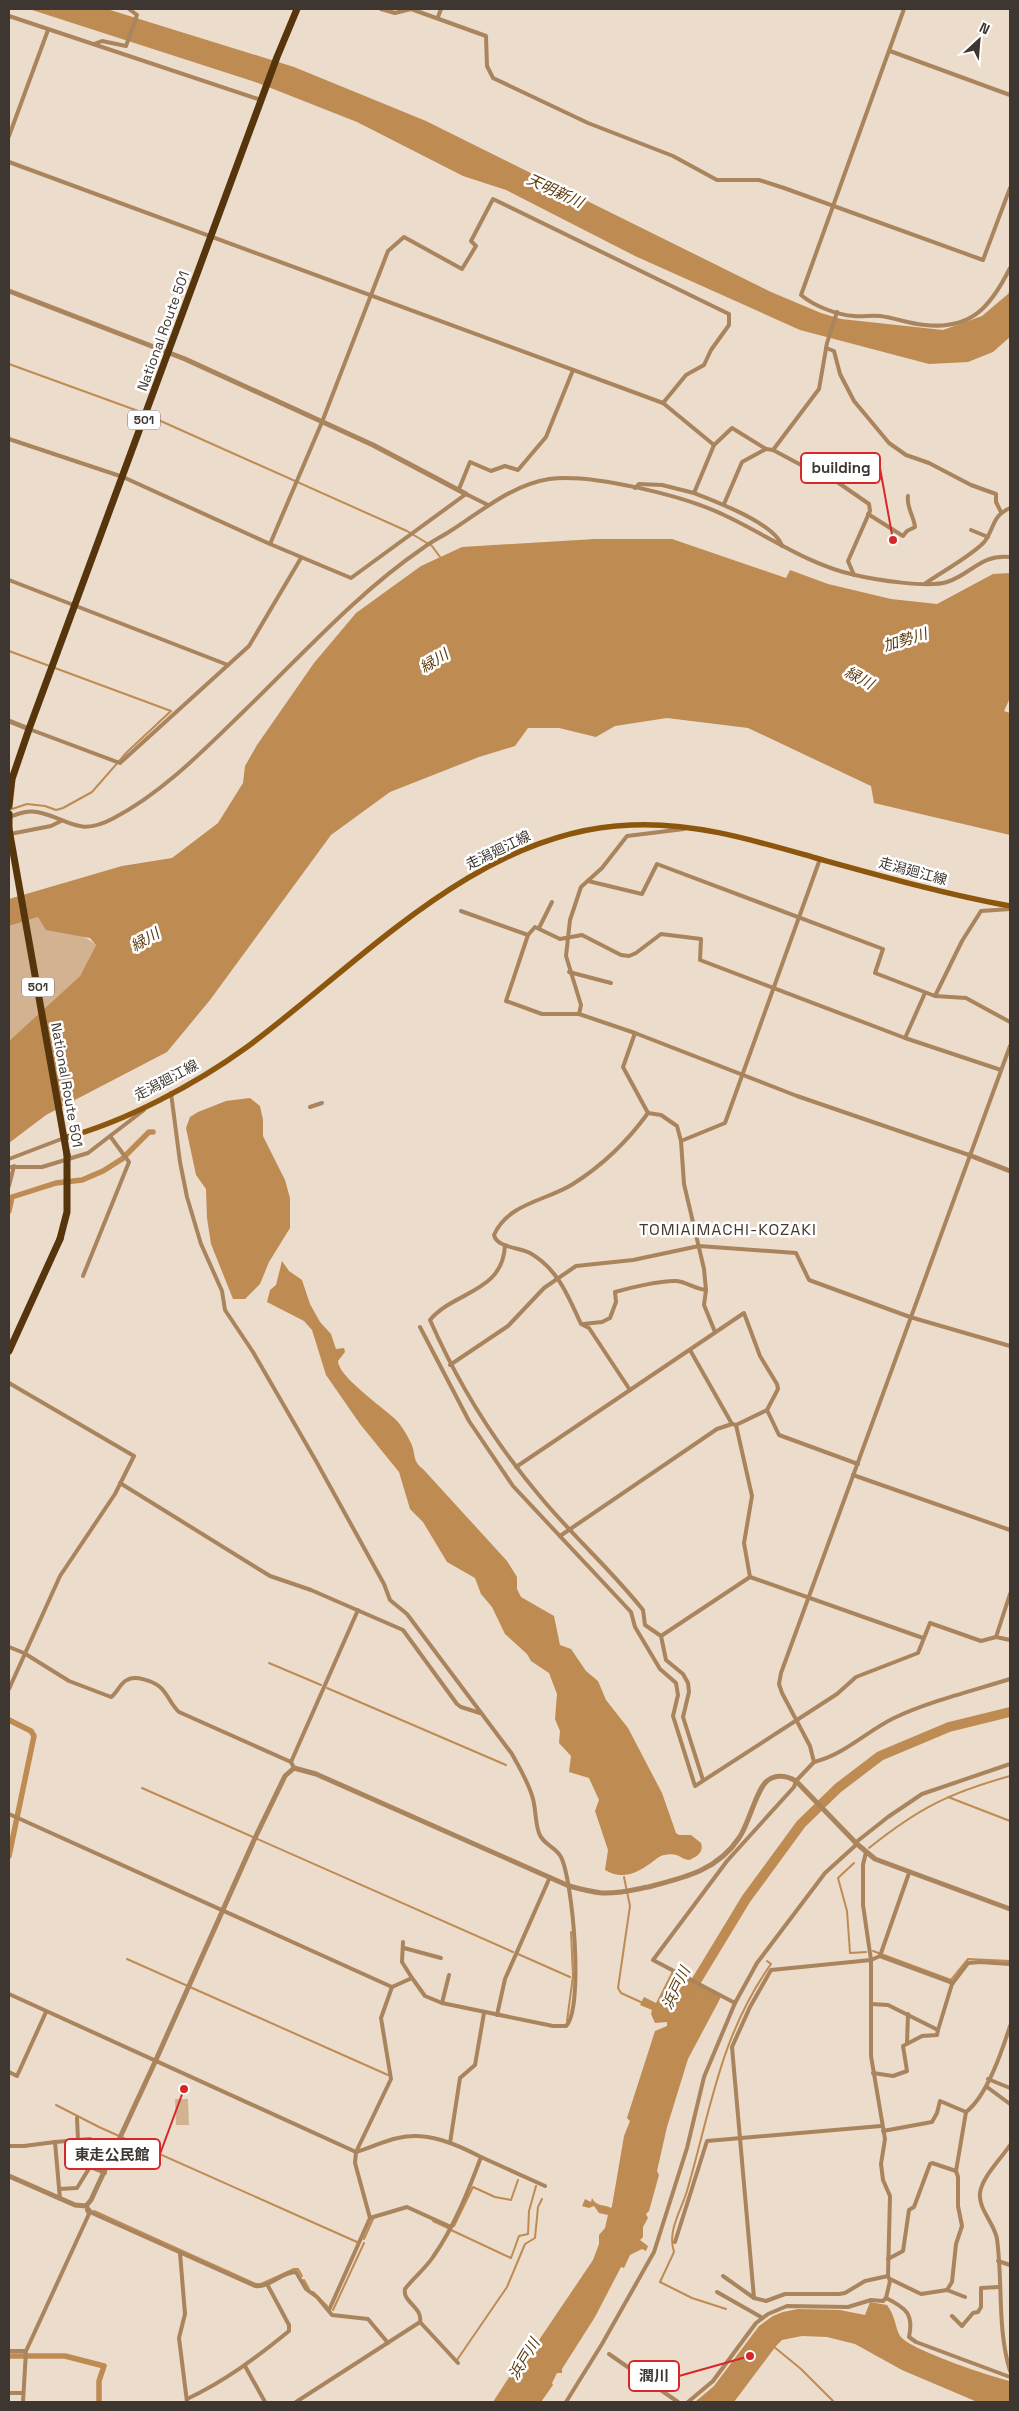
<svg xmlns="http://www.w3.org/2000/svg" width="1019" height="2411" font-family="'Space Grotesk','Noto Sans JP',sans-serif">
<rect width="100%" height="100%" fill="#ecdccc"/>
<g fill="#d2b291">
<path d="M38,917C53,924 86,935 96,945L80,976L9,1041V926Z"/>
<polygon points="175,2099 188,2099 189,2125 176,2125"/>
</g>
<g fill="#be8b53">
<polygon points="29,9 107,9 294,67 426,121 771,292 821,313 841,319 943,330 982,316 1008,294 1010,290 1010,337 993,352 968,362 929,364 800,330 635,256 506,190 463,176 357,122 258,83"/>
<polygon points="595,539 672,539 786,578 790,570 828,584 891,599 937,604 993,574 1010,573 1010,698 1004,711 1010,713 1010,835 874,803 871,786 748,728 667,718 615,726 596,737 559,728 528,728 515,746 479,757 390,792 331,835 210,1000 167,1052 46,1115 9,1143 9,1041 80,976 96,945 90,938 46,930 38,917 9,926 9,899 122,866 172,858 218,823 243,783 245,766 257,745 314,663 356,613 421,566 462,547"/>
<polygon points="250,1098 260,1106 263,1120 263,1136 285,1180 290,1198 290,1228 269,1262 260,1284 245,1299 233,1299 211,1244 207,1218 206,1189 196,1175 186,1128 190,1117 198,1112 226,1101"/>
<path d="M282,1261L289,1271L302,1280L310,1304L320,1322L331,1334L336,1349L344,1348L345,1352L338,1361C338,1376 382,1407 394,1418C401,1424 407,1435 411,1443C416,1454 412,1461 423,1469L507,1561L517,1577V1589L521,1597L554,1616L560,1645L571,1649L586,1671L598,1681L606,1700L628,1728L662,1793L676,1833L679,1835H691L701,1843C704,1852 697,1857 689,1860C679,1859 680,1852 664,1855C659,1856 655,1860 651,1863C635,1874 622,1880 605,1870L608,1850L595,1811L599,1800L589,1778L569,1772L571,1756L559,1743L560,1731L555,1719L557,1694L549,1673L531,1661L527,1654L505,1634L492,1607L481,1594L475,1578L447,1562L423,1522L410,1509L399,1472L360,1424L326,1375L312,1330L304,1321L267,1302L270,1290L276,1285Z"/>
<path d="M672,1971L721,1997L688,2059L667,2127L657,2171L659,2175L649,2211L646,2214L648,2218L643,2227V2237L640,2240L648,2246L646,2251L642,2249L630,2255L624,2268L621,2267L595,2317L562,2369V2373H557L552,2383L553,2385L541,2402H493L532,2342L539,2340L593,2260L599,2244V2235L605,2228L608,2215L599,2213L594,2206L589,2208L582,2206L585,2199L591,2202L592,2198C596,2207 604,2204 611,2208L612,2206L624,2136L630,2121L627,2118L655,2031L667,2026V2022L655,2023L651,2014L652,2010L640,2005L644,1997L656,2003Z"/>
<path d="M870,2302L887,2305C896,2317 895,2328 900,2336C910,2350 992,2377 1010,2381V2402L975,2401L902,2370L855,2344L827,2337L802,2336L782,2340L776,2346L734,2402H695L714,2386L759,2326L773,2316L783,2312L798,2309L840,2310L865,2315Z"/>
</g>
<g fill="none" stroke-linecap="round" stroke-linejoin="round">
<g stroke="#be8b53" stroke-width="2">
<polyline points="9,364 141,412"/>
<polyline points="154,418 407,531 432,546 440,557"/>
<polyline points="9,651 171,711 127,752 92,792 63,808 56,810 45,806 27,804 9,810"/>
<polyline points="269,1663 321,1685"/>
<polyline points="327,1688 506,1765"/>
<polyline points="142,1788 513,1952"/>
<polyline points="948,1797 1010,1821"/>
<path d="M869,1848C919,1808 949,1793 1010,1776"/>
<polyline points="854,1863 838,1878 847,1911 850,1953 866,1952"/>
<polyline points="624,1877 630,1906 618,1988 621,1993 643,2003"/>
<polyline points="873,1951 951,1980 968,1959 1010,1961"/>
<polyline points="518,1954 570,1977"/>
<polyline points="127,1959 388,2075"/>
<polyline points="567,2021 573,1976 571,1932"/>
<polyline points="56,2105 99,2127 357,2242"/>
<polyline points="94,2211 256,2284 261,2284 294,2269 298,2269 302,2276"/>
<polyline points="433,2221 448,2228"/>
<polyline points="454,2226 473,2187 495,2197 511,2200 518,2180"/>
<polyline points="451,2230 511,2258 519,2236 528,2234 529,2211 536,2186"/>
<polyline points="364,2239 373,2219"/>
<polyline points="304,2280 309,2289"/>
<polyline points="313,2292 327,2306"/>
<path d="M726,2309L692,2298L660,2282L674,2252C667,2231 681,2211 687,2191C711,2109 720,2036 771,1964L767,1961"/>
<polyline points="333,2310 364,2243"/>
<polyline points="773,2346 801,2369 834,2402"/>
<polyline points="457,2360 507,2287 525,2244 535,2238 538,2207 542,2199"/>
</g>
<g stroke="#be8b53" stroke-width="5.5">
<polyline points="9,1211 12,1197 56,1183 82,1180 103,1171 122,1159 149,1132 153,1132"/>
<polyline points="9,1720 31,1731 34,1736 9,1856"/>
<polyline points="9,2356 65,2356 104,2366 99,2381 99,2402"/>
</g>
<polyline stroke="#be8b53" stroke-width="10" points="689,1993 746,1899 801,1824 838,1788 880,1756 949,1727 1010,1712"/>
<g stroke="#a9845d" stroke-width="4">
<polyline points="381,9 395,13 411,9 486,36 487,66 493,78 588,123 673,156 717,180 759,180 784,188 983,260 1010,188"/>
<path d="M904,9L801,295C814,306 837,315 854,316C862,317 871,315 880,316C896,318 910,324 925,325C972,330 991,306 1010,268"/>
<polyline points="9,16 261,100"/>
<polyline points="438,17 441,9"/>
<polyline points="94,44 102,41 126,46 137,15 129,9"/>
<polyline points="890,51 1010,95"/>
<polyline points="9,136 48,30"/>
<polyline points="9,162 663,403 714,445"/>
<polyline points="826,348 834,351 840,374 854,401 889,443 906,455 929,463 971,485 996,494 996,502 1001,512"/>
<polyline points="9,439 123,477 270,544 351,578 466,494 488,505"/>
<polyline points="773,450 819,389 827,343 837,312"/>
<polyline points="635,488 639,484 662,485 694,493 714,445 732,428 766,449 773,450 803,466 830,477 869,504 870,511 848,561 854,575"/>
<polyline points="459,489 470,462 491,471 505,466 518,470 546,437 573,370"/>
<path d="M694,493C715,501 776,524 782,546"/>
<polyline points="724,504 742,462 766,449"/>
<path d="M868,514L903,536L907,531L915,527C914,516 906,507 908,496"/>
<polyline points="971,530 988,537"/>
<polyline points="270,544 322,422 388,251 404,237 462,269 476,246 471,241 493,199 729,314 729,325 711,350 704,365 686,375 663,403"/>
<polyline points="9,580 228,665"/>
<path d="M926,583C940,573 976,553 985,541C995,527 992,516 1010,508"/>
<polyline points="29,729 120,763 249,646 301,558"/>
<path d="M9,817C18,814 27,810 37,812C69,818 77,838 114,818C162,793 204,750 243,712C301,656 356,594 423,548C432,541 443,536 452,530C483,510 512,485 549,479C591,473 685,496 724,515C767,535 808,565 855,575C876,580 928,588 947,582C972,574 980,554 1010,557"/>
<polyline points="10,834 51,826 61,821"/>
<polyline points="588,881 642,894 657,864 883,949 875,973 935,996 966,998 1010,1022"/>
<polyline points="461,911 528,935"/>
<polyline points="539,928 552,902"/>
<polyline points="569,972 611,983"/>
<polyline points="935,996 962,941 981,911 1010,909"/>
<polyline points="579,1014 581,1005 566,956 570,920 581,887 602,868 627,836 684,829"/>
<polyline points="635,1033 623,1067 648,1113"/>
<polyline points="905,1038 925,993"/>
<path d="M171,1093L180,1162L187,1197L201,1244L222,1291L225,1310L253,1352L316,1461L384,1584L390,1600L407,1614L512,1754C520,1769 529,1783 533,1799C536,1810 535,1822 539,1833C543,1845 555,1846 561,1857C573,1881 584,2009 566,2026H553L442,2003L425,1996L412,1978L392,1987L381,2018L391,2079L356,2152L355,2163L370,2218L329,2310"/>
<polyline points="310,1107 322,1103"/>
<polyline points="648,1113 661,1115 677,1126 681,1141 684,1184 704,1269 706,1290 704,1305 715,1332"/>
<polyline points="110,1136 144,1110"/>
<polyline points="681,1141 725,1123 820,859"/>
<polyline points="969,1155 797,1096 635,1033 579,1014 542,1014 506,1001 528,935 535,927 560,939 582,935 621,955 629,956 636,953 661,934 701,939 700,960 905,1038 1001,1070"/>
<polyline points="9,1159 64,1138"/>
<polyline points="9,1167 42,1167 88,1153 110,1136 129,1162 83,1276"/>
<polyline points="9,1186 14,1166"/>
<path d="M505,1245C503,1293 454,1291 430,1320C459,1386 496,1445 543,1500C575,1538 612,1571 643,1610L645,1625L661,1636L666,1660L683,1674L688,1683L689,1692L683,1717L703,1780"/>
<path d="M583,1324L602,1322L610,1318L616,1302L615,1292C629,1288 662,1280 677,1281C686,1282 696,1289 706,1290"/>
<polyline points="420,1327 469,1421 513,1486 631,1612 635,1627 660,1669 676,1683 678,1695 673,1716 695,1786 837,1694 856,1677 918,1653 930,1623 981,1641 996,1637 1010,1640"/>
<polyline points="690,1350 732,1424 736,1425 752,1496 744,1543 750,1577"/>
<polyline points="450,1365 508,1326 544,1288 576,1266 633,1260 699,1246 796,1253 809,1280 910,1317 1010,1346"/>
<polyline points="9,1383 134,1456 115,1494 60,1576 9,1689"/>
<path d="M630,1390L589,1328L581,1324C568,1296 558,1269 530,1253C519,1247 497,1248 494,1235C508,1203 546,1201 573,1184C603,1165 627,1142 648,1113"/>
<polyline points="767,1410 779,1435 858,1464"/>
<polyline points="516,1467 744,1313 760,1356 777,1384 778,1389 767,1410 736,1425"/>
<polyline points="853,1475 1010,1530"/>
<polyline points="120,1483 270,1576 311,1590 403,1630 457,1704 461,1707 480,1713"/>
<polyline points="560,1536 717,1429 732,1424"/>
<polyline points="750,1577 923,1638"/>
<polyline points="661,1636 750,1577"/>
<polyline points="996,1637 1010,1594"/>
<path d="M9,1647L24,1653L69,1681L111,1697C118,1692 120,1683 127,1680C135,1675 153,1681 160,1687C168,1694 171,1705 179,1712L291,1762L294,1768"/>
<polyline points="291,1762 358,1610"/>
<path d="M814,1762C844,1755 867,1731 894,1718C930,1701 972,1691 1010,1679"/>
<polyline points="9,1814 392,1987"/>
<polyline points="855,1843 888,1817 922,1794 1010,1764"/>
<polyline points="866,1852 863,1865 863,1905 871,1960 871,2056 885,2139 881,2164 883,2180 890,2196 888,2276 890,2281 886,2298"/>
<polyline points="403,1942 402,1962 412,1978"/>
<polyline points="404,1948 441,1958"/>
<polyline points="880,1956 953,1983"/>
<path d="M9,1994L356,2152C371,2148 383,2141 398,2138C427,2131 456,2144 481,2157C468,2192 454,2227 433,2257C425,2269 413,2278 405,2289C402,2302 423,2307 420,2322L296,2402"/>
<polyline points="442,2003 449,1975"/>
<polyline points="735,2003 653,1960 727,1861 794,1787 796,1781 814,1762 810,1746 782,1693 779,1684 781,1673 1010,1046"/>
<polyline points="871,2004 888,2005 938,2030 952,1984 968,1963 980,1962 1010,1964"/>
<polyline points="497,2015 505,1979 550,1877"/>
<polyline points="907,2043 908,2014"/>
<polyline points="9,2072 17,2076 46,2012"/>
<polyline points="873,2073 893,2076 907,2071 903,2046 922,2036 937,2035 938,2030"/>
<polyline points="988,2079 1010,2088"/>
<polyline points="987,2087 1010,2104"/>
<polyline points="77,2118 78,2140"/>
<path d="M883,2131L932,2122L937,2113L940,2101L966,2112C987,2096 1002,2051 1010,2026"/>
<polyline points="55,2142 90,2139 116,2149"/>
<polyline points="450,2143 460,2078 475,2065 484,2013"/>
<path d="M1010,2145C1001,2159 982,2177 980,2193C978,2209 995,2224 997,2239C1003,2283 997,2328 1010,2371"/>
<polyline points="9,2146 24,2146 55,2142 60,2199"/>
<polyline points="481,2157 545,2186"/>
<polyline points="59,2189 77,2188 90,2167 105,2173"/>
<path d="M86,2206L92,2213L255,2286C270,2288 281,2272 296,2272L306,2289L317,2297L332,2315L368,2319L388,2343"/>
<polyline points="370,2218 407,2207 451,2227"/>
<polyline points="675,2242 707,2141 881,2126"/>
<polyline points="180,2253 185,2314 179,2338 187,2402"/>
<polyline points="888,2259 903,2251 909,2210 914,2207 930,2164 932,2163 956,2171 966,2112"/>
<polyline points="998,2261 1010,2265"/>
<polyline points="723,2276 754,2298"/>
<polyline points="888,2276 865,2281 845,2293 839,2294 785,2294 766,2301 754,2298 732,2047 750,2007 771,1970 871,1960 880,1956 909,1873"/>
<polyline points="890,2279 921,2294 947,2290 965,2297"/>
<polyline points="947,2290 952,2282 956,2244 962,2226 958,2206 958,2177 956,2171"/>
<polyline points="717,2292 761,2317"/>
<polyline points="952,2316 962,2326 973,2313 978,2312 981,2307 981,2288 999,2287"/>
<polyline points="420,2322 458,2363"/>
<polyline points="9,2351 26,2351"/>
<polyline points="609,2354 678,2402"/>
<polyline points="245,2366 265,2402"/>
<polyline points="9,2393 23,2393"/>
<path d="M187,2399C225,2381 256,2358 289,2331V2325L267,2284"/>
<polyline points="23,2402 26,2351 89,2214 87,2210"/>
<polyline points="566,2402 602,2344 654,2252 687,2148 704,2077 735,2003 757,1963 825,1873 857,1844"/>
<path d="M688,2402L713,2381L756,2323L768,2314L787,2306L848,2307L871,2300L883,2301L886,2298C906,2308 914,2314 909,2337L916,2342L1010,2377"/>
</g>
<g stroke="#a9845d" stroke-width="5">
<polyline points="9,291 185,359 373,445 466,494"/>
<polyline points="9,721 29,729"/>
<polyline points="969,1155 1010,1171"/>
<path d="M9,2176L75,2205L86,2206L91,2200L155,2062L255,1838L285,1776L294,1768L316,1774L569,1886C580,1889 591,1892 602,1893C618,1894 633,1890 648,1887C683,1878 717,1871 739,1838C749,1824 756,1790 767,1781C776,1774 787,1776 796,1781L857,1844L875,1859L1010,1909"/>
</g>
<path stroke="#8c570d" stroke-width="5.5" d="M64,1138C125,1122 196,1084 247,1047C362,962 479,830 631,825C695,822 756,841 816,858C881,876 945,894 1010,906"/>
<g stroke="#56350c" stroke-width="7">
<polyline points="9,806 12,779 29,729 277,57 297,9"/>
<polyline points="9,829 67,1155"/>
<polyline points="9,1351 60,1239"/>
</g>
<g stroke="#56350c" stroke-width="7">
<polyline points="9,814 9,829"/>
<polyline points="60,1239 67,1212 67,1155"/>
</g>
</g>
<g text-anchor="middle" stroke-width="5" stroke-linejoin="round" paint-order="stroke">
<g fill="#fff" stroke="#78736f" stroke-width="1">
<rect x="128" y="410.5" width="32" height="19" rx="4"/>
<rect x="22" y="977.5" width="32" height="19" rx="4"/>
</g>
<g font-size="12" font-weight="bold" fill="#3e3731">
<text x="144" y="424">501</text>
<text x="38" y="991">501</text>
</g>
<g font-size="14" fill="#3e3731" stroke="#fff">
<text transform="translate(163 331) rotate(-70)" y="5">National Route 501</text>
<text transform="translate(498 850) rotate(-26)" y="5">走潟廻江線</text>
<text transform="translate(913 871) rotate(15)" y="5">走潟廻江線</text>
<text transform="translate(166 1080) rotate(-28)" y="5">走潟廻江線</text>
<text transform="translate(67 1085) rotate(80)" y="5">National Route 501</text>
</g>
<g font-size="15" font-style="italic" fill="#5b380b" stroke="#fff">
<text transform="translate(555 191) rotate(25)" y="5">天明新川</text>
<text transform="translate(905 640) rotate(-17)" y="5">加勢川</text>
<text transform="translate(434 661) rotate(-32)" y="5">緑川</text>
<text transform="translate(859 678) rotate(28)" y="5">緑川</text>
<text transform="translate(145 940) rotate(-30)" y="5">緑川</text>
<text transform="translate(676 1988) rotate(-64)" y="5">浜戸川</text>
<text transform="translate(524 2359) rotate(-59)" y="5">浜戸川</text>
</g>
<g font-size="16" letter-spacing="1" fill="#473a2d" stroke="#fff">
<text x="728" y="1235">TOMIAIMACHI-KOZAKI</text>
</g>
</g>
<path fill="none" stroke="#d62828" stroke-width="2" d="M893 540L880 468M184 2089L160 2154M750 2356L679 2376"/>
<g fill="#d62828" stroke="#fff" stroke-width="2">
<circle cx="893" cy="540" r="5"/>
<circle cx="184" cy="2089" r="5"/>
<circle cx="750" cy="2356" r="5"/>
</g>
<g fill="#fff" stroke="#d62828" stroke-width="2">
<rect x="801" y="453" width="79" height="30" rx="5"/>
<rect x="65" y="2139" width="95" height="30" rx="5"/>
<rect x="629" y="2361" width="50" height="30" rx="5"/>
</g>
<g font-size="15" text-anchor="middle" font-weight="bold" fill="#3e3731">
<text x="841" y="473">building</text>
<text x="112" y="2160">東走公民館</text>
<text x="654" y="2381">潤川</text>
</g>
<rect width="1019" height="2411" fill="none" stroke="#3e3731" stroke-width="20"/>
<g transform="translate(979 40) rotate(26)" stroke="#ffffff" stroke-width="4" paint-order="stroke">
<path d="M0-4L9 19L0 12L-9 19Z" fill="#3e3731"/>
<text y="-8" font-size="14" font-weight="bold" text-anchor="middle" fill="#3e3731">N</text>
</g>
</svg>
